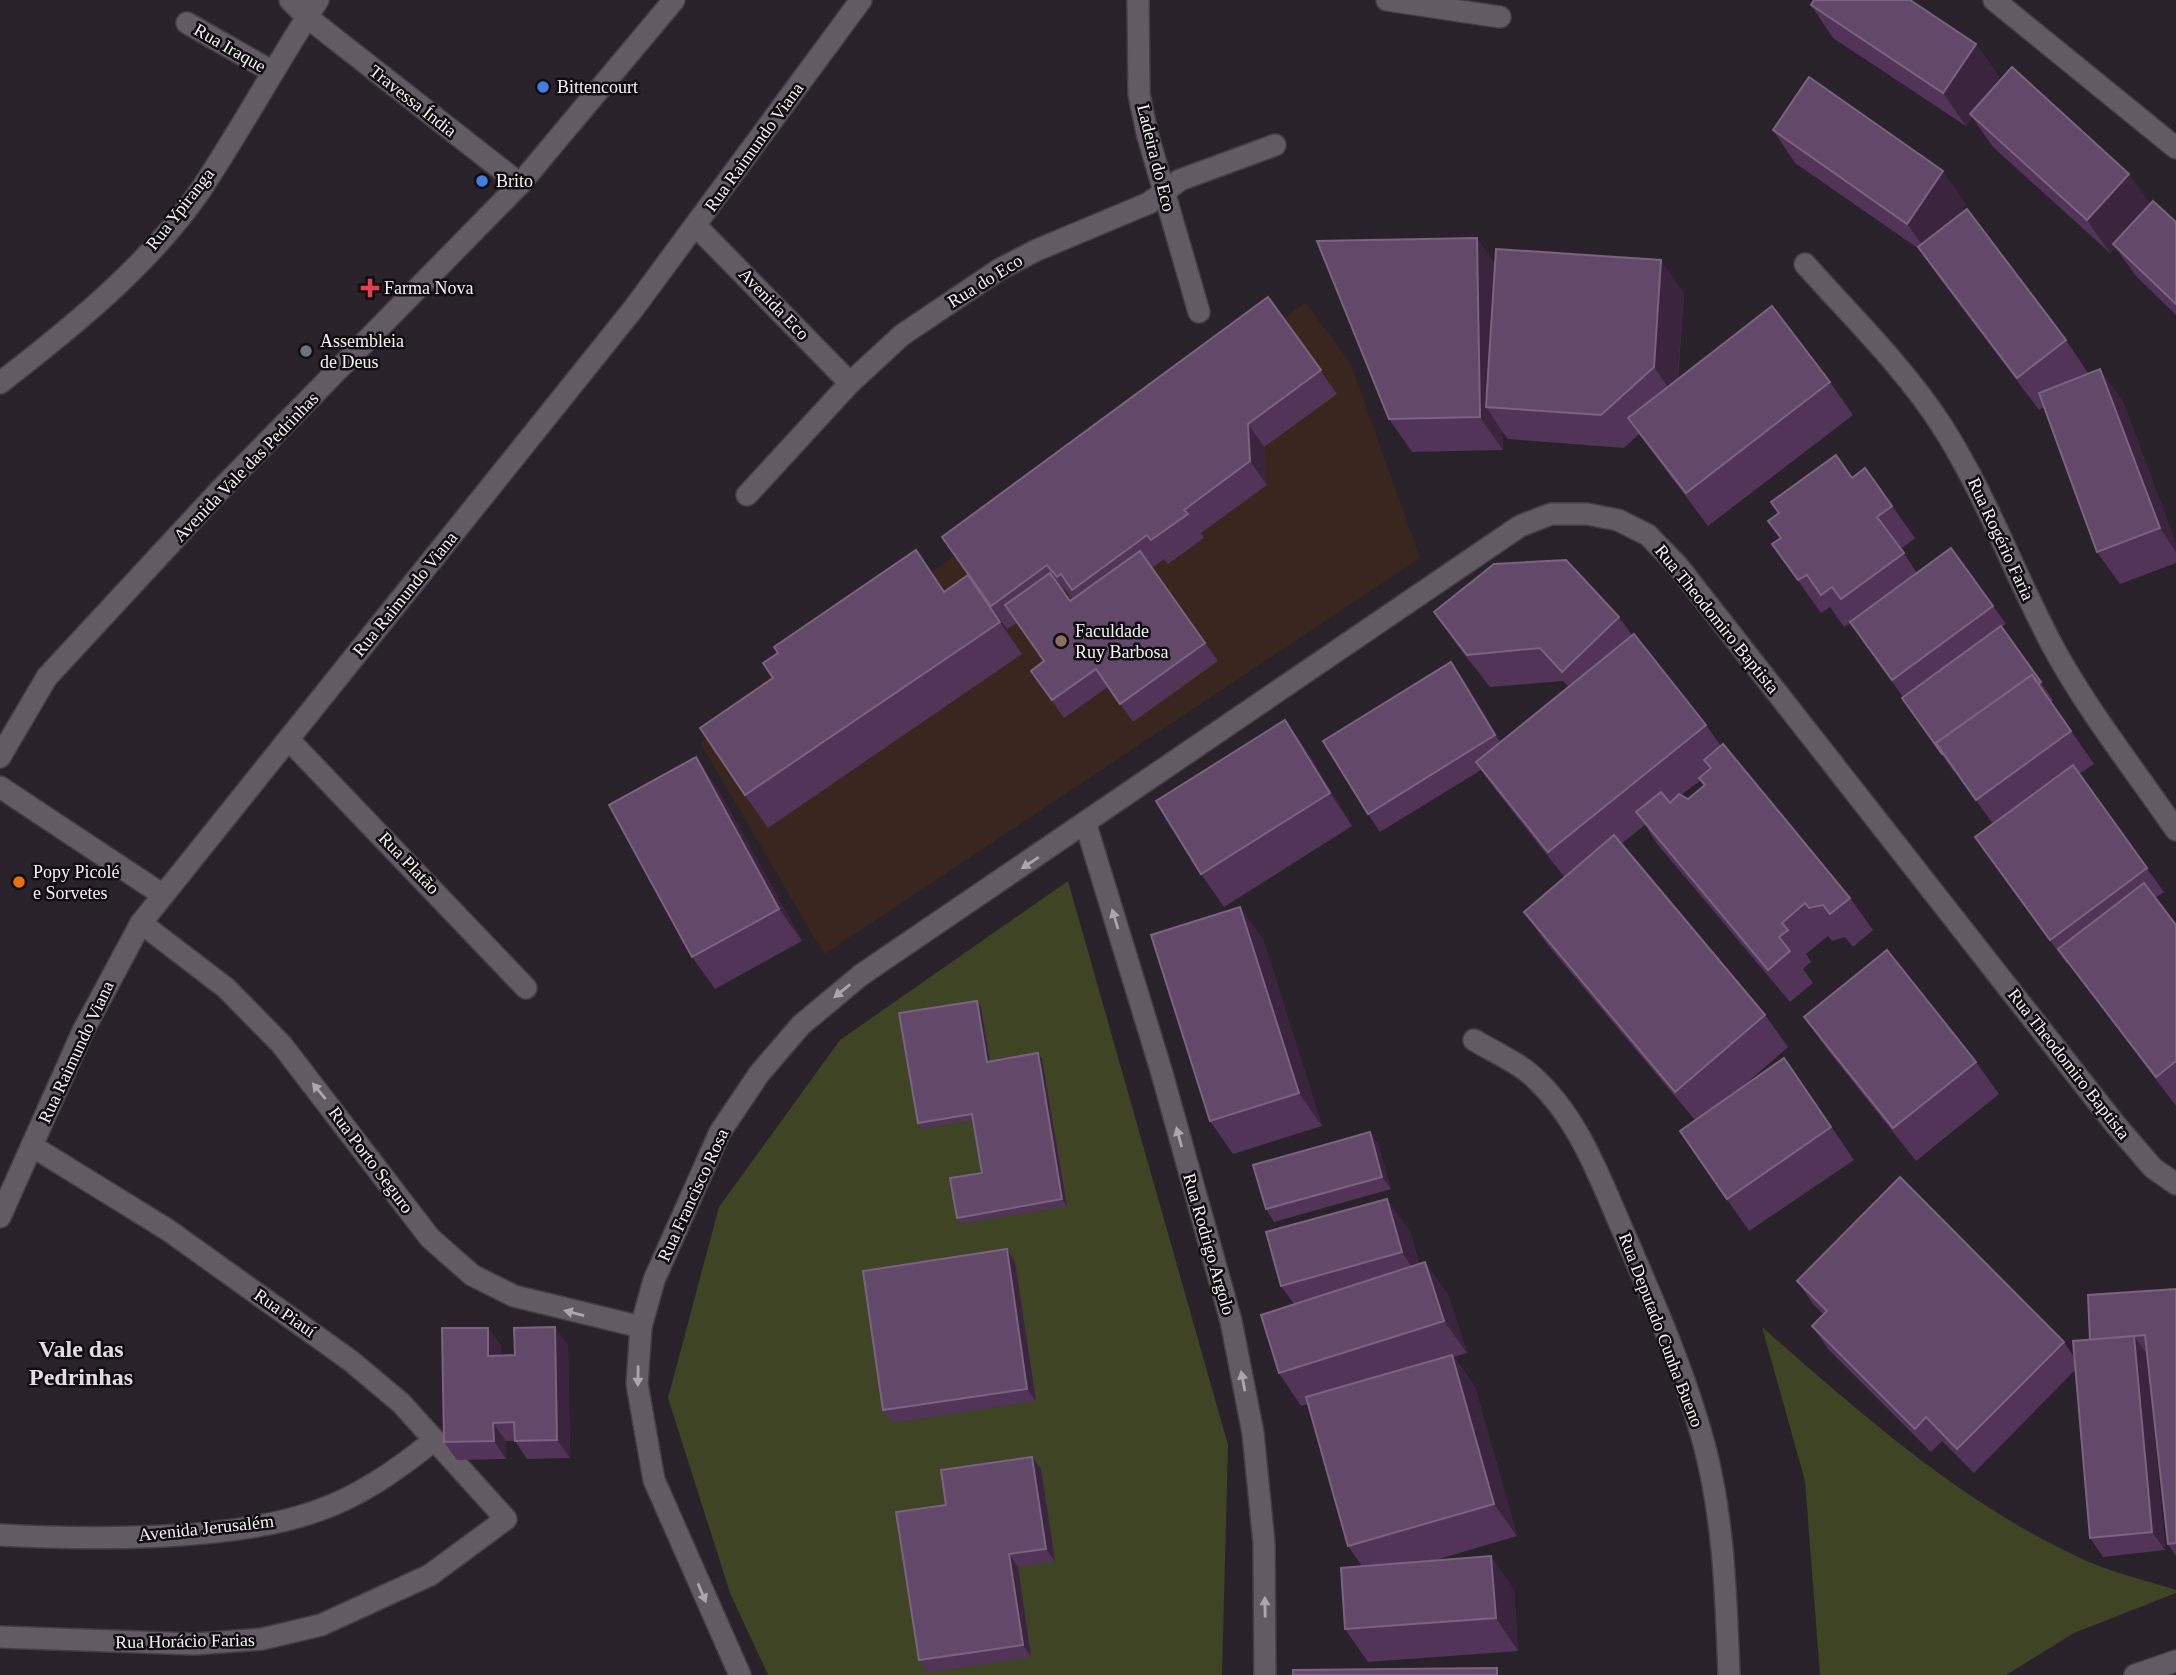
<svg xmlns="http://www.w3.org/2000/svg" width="2176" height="1675" font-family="Georgia,serif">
<rect width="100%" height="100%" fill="#29222a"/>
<polygon fill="#39271f" points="1305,303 1350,362 1420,558 824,954 701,744 778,668 874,614"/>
<g fill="#3e4424">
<polygon points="1068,881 1228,1445 1222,1675 768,1675 730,1593 668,1398 719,1207 840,1040"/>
<path d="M1762,1327C1861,1414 1960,1502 2080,1558C2110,1572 2145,1580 2176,1590V1593L2074,1633L2006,1675H1820L1805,1481Z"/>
</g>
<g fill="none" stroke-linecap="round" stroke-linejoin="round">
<g stroke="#433e45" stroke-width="24">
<g id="minor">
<polyline points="290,0 307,17 520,184"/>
<polyline points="1138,0 1139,94 1147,133 1199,312"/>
<polyline points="1387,0 1500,17"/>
<polyline points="1994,0 2176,148"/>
<polyline points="187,23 273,72"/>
<polyline points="696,226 850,383"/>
<path d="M1805,264C1851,316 1904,367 1942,426C1986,495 2014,573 2052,645C2087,710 2134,769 2176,830"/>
<path d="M0,383C71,328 149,265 200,191C241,129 277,63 318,0"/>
<polyline points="747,495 850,383 902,335 1000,269 1037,250 1149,203 1180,180 1275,145"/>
<polyline points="289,740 526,988"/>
<polyline points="0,757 47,677 221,489 520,184 674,0"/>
<polyline points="0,787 163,895"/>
<polyline points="1086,825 1161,1070 1231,1321 1253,1433 1264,1543 1265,1675"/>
<polyline points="141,923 226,988 282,1045 430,1238 472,1275 514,1296 641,1327"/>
<path d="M1474,1040C1492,1051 1513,1060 1529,1073C1577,1114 1598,1174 1623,1231C1653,1300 1684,1370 1704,1444C1724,1519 1726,1597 1729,1675"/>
<polyline points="0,1217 83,1031 141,923 634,308 861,0"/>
<path d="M0,1535C90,1540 230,1541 314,1512C359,1497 397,1470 433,1441"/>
<polyline points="0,1637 195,1644 262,1639 321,1625 430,1575 506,1519 401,1403 351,1361 168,1230 32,1146"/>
<polyline points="740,1675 654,1480 637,1384 641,1327 654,1280 720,1132 759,1074 801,1025 861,975 1520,526 1551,514 1587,514 1618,520 1648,535 1677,565 2115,1124 2153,1168 2176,1184"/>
<polyline points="2135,1675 2176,1661"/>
</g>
</g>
<use href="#minor" stroke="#635b64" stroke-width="21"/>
</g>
<g fill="#513458" fill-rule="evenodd">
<polygon points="1811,5 1976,44 1999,77 1984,99 2150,204 2176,222 2176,315 2136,276 2115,247 2110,253 1993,147 1972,117 1966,126 1833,38"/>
<polygon points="1773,130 1966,204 1957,217 2066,340 2088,373 2086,375 2123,402 2176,544 2176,563 2120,584 2097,552 2044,407 2039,410 1941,280 1919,249 1795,163"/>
<polygon points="1495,264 1684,293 1678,379 1830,382 1853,415 1708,526 1639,434 1624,448 1508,439 1502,431 1503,450 1412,452 1389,419"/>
<path d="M1268,297L1337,394L1264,447L1267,485L1201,533L1204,538L1168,564L1164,559L1152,568L1218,661L1133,722L1108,687L1064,718L1031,671L1044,661L1017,623L1007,629L971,579L1022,654L768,828L745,795L945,591L968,575ZM1064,588L1072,600L1070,601L1062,589Z"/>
<polygon points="1865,468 1915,538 1901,549 1917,573 1951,548 2006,624 2002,627 2053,700 2051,702 2094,764 2079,774 2164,892 2155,898 2176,925 2176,1106 2068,963 2067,964 1992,860 1993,824 1955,771 1954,772 1902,698 1903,697 1850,623 1844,627 1830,607 1821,613 1772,544"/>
<path d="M1434,612L1619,617L1632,635L1706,725L1721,746L1850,898L1873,930L1853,947L1845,937L1832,941L1828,936L1806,954L1811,962L1803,969L1813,983L1790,1002L1658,845L1645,825L1621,844L1765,1015L1788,1047L1736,1092L1807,1091L1854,1160L1749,1231L1680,1131L1695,1120L1547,944L1524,912L1565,878L1499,794L1481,770L1380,832L1368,814L1464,680L1501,742L1569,687L1563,681L1490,687L1457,645ZM1701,780L1704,786L1688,799L1681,795Z"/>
<polygon points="1285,720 1308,753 1352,826 1224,907 1201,874"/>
<polygon points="718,789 802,941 715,989 692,957"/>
<polygon points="1263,939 1322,1126 1233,1154 1210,1121"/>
<polygon points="981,1007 990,1061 1038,1053 1042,1059 1067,1206 961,1224 957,1218 982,1173 973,1120 922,1129 918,1123"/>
<polygon points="1804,1017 1976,1062 1999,1094 1916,1161 1827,1049"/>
<polygon points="1370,1132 1378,1145 1391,1189 1274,1222 1266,1209"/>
<polygon points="1410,1231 1419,1264 1425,1262 1448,1295 1467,1353 1454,1357 1475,1387 1517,1536 1432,1561 1514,1589 1518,1651 1368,1662 1345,1629 1362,1566 1348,1546 1308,1404 1301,1406 1279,1373 1294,1304 1281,1286"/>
<polygon points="1007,1249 1015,1262 1036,1401 892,1423 883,1410"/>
<polygon points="1797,1281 2064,1342 2074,1357 2090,1340 2176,1289 2176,1556 2168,1544 2147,1356 2165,1550 2103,1557 2090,1538 2075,1370 1974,1473 1942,1441 1931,1452 1829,1350 1812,1326 1824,1315 1813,1304"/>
<polygon points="488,1328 501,1346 501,1356 515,1355 568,1345 570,1458 527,1459 515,1441 506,1441 506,1459 457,1460 444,1442"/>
<polygon points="1032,1457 1041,1469 1055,1561 1018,1567 1031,1657 928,1673 919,1660 946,1505"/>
</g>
<g fill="#3a243e">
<polygon points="1976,44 1999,77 1973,116 1970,114 1972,117 1966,126 1943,93"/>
<polygon points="1943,171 1966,204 1930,256 1907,224"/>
<polygon points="2129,174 2152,206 2113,244 2115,247 2110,253 2087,220"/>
<polygon points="1477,238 1500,271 1486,407 1502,431 1503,450 1480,417"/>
<polygon points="1661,260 1684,293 1676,399 1654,367"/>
<polygon points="2100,369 2123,402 2176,544 2176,552 2160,528"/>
<polygon points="1248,424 1264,447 1267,485 1250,461"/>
<polygon points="968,575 991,608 1022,654 1000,622"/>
<polygon points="1451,662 1464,680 1508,753 1495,735"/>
<polygon points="1285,720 1308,753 1352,826 1330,793"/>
<polygon points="696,757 718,789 802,941 779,909"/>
<polygon points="1240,907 1263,939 1322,1126 1299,1093"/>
<polygon points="977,1001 981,1007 991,1068 987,1062"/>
<polygon points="1038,1053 1042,1059 1067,1206 1062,1199"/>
<polygon points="1370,1132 1378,1145 1391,1189 1382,1177"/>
<polygon points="1387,1199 1410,1231 1424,1285 1402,1252"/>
<polygon points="1007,1249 1015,1262 1036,1401 1027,1389"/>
<polygon points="1425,1262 1448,1295 1467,1353 1444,1321"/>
<polygon points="555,1327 568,1345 570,1458 557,1440"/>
<polygon points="488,1328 501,1346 501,1374 488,1356"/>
<polygon points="2134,1336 2147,1354 2165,1550 2152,1532"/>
<polygon points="1452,1355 1475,1387 1517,1536 1494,1504"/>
<polygon points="493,1423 506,1441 506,1459 494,1441"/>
<polygon points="1032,1457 1041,1469 1055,1561 1046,1549"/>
<polygon points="1009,1554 1018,1567 1031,1657 1023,1645"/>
<polygon points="1491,1556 1514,1589 1518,1651 1496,1618"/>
</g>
<g fill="#634969" stroke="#7a637f" stroke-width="2">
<polygon points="1814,0 1910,0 1976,44 1943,93 1811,5"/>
<polygon points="2012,67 2129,174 2087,220 1970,114"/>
<polygon points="1809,77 1943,171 1907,224 1773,130"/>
<polygon points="2153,201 2176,222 2176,304 2113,244"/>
<polygon points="1967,209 2066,340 2017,378 1918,247"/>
<polygon points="1477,238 1480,417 1389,419 1317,241"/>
<polygon points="1496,249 1661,260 1654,367 1601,415 1486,407"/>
<polygon points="1268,297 1321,370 1248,424 1250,461 1184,510 1188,514 1151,540 1147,535 1072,590 1061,574 1057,577 1047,565 991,606 942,537"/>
<polygon points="1772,306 1830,382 1686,493 1628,418"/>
<polygon points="2100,369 2160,528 2097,552 2039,393"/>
<polygon points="1836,455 1852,478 1865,468 1892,506 1877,517 1904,553 1841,599 1832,587 1821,595 1807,575 1798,580 1772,544 1781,538 1768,521 1779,513 1771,502"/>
<polygon points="1951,548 1993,606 1892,680 1850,622"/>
<polygon points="916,550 944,592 968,575 1000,622 745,795 700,728 773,678 763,663 778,653 774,647"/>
<polygon points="1140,551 1205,643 1120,704 1096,669 1052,700 1031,671 1044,661 1005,605 1050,573 1070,601"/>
<polygon points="1566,560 1619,617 1562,672 1540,648 1467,655 1434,612 1494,564"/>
<polygon points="2001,626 2041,682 2038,684 2032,675 1936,743 1943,753 1942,754 1902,698"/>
<polygon points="1634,634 1706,725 1548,852 1476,762"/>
<polygon points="1451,662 1495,735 1368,814 1323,741"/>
<polygon points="2032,675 2071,731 1976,800 1936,743"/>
<polygon points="1285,720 1330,793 1201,874 1156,801"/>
<polygon points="1723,744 1850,898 1830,914 1823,905 1809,908 1805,903 1782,923 1788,930 1779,937 1790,951 1768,970 1636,812 1661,792 1670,803 1679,794 1688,799 1705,785 1699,778 1711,768 1704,760"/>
<polygon points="696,757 779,909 692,957 609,805"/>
<polygon points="2073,765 2147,868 2050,940 1975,837"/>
<polygon points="1614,835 1765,1015 1675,1092 1524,912"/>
<polygon points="2144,883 2176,925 2176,1061 2156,1077 2058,949"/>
<polygon points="1240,907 1299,1093 1210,1121 1151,935"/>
<polygon points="1887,950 1976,1062 1893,1128 1804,1017"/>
<polygon points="977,1001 987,1062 1038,1053 1062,1199 957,1218 950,1178 982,1173 972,1114 918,1123 899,1013"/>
<polygon points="1784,1058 1831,1127 1727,1199 1680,1131"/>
<polygon points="1370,1132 1382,1177 1266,1209 1253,1165"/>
<polygon points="1900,1177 2064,1342 1957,1449 1926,1417 1915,1429 1812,1326 1827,1311 1797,1281"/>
<polygon points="1387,1199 1402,1252 1281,1286 1266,1232"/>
<polygon points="1007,1249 1027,1389 883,1410 863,1271"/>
<polygon points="1425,1262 1444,1321 1279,1373 1261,1315"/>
<polygon points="2176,1289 2176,1543 2168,1544 2145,1335 2090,1340 2088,1295"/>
<polygon points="555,1327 557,1440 515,1441 514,1422 493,1423 494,1441 444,1442 442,1328 488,1328 488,1356 515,1355 514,1328"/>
<polygon points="2134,1336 2152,1532 2090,1538 2073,1341"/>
<polygon points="1452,1355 1494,1504 1348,1546 1306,1397"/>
<polygon points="1032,1457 1046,1549 1009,1554 1023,1645 919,1660 896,1512 946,1505 941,1470"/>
<polygon points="1491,1556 1496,1618 1345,1629 1341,1568"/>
<polygon points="1497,1668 1497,1675 1293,1675 1293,1670"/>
</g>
<defs><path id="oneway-solid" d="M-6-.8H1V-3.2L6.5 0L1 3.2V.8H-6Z" transform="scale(1.75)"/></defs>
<g fill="#aca6ad">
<use href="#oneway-solid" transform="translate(1030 863) rotate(146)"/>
<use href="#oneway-solid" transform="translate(1115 919) rotate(-107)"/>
<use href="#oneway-solid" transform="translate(842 991) rotate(141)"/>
<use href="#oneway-solid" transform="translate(319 1091) rotate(-129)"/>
<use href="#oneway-solid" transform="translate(1179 1137) rotate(-105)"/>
<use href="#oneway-solid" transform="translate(574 1313) rotate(-165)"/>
<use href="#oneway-solid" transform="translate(638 1376) rotate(91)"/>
<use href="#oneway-solid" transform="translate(1243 1381) rotate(-101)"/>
<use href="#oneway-solid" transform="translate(702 1593) rotate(67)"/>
<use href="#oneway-solid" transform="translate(1265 1607) rotate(-91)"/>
</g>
<g fill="#3f7fe0" stroke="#100d10" stroke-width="2.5">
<circle cx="543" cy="87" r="7"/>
<circle cx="482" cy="181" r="7"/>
</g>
<path fill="#e0444e" stroke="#100d10" stroke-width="2.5" d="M366.5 277.5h7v7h7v7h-7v7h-7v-7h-7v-7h7z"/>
<circle fill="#6b7280" stroke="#100d10" stroke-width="2.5" cx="306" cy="351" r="7"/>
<circle fill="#8d6e63" stroke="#100d10" stroke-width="2.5" cx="1061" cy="641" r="7"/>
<circle fill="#e8710a" stroke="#100d10" stroke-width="2.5" cx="19" cy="882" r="7"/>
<g text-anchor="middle" stroke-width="5" stroke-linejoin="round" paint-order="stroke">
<g font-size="18" fill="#f5f1f6" stroke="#100d10">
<text transform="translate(230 48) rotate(30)" y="6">Rua Iraque</text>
<text transform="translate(413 101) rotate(38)" y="6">Travessa Índia</text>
<text transform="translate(754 147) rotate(-54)" y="6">Rua Raimundo Viana</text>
<text transform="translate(1156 158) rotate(76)" y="6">Ladeira do Eco</text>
<text transform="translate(180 209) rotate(-52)" y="6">Rua Ypiranga</text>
<text transform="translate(985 281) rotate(-32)" y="6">Rua do Eco</text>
<text transform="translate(774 304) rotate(46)" y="6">Avenida Eco</text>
<text transform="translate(246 467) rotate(-46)" y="6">Avenida Vale das Pedrinhas</text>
<text transform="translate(2001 539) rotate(65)" y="6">Rua Rogério Faria</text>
<text transform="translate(405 594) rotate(-51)" y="6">Rua Raimundo Viana</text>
<text transform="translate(1717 619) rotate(51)" y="6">Rua Theodomiro Baptista</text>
<text transform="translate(409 863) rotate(46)" y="6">Rua Platão</text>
<text transform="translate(76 1052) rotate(-65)" y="6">Rua Raimundo Viana</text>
<text transform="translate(2069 1064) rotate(52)" y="6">Rua Theodomiro Baptista</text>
<text transform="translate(371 1160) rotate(53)" y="6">Rua Porto Seguro</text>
<text transform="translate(693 1195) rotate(-65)" y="6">Rua Francisco Rosa</text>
<text transform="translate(1209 1244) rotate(74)" y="6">Rua Rodrigo Argolo</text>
<text transform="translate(285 1313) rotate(35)" y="6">Rua Piauí</text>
<text transform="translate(1661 1330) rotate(69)" y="6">Rua Deputado Cunha Bueno</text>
<text transform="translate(206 1528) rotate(-6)" y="6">Avenida Jerusalém</text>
<text transform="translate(185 1641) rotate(-1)" y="6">Rua Horácio Farias</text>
</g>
<g font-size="18" fill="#f5f1f6" stroke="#100d10" text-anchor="start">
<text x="557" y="93">Bittencourt</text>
<text x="496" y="187">Brito</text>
<text x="384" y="294">Farma Nova</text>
<text x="320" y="347">Assembleia<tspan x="320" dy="21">de Deus</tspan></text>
<text x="1075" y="637">Faculdade<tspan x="1075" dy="21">Ruy Barbosa</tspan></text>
<text x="33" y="878">Popy Picolé<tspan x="33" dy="21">e Sorvetes</tspan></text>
</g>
<g font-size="24" font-weight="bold" fill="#e4dbe7" stroke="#100d10">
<text x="81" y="1357">Vale das<tspan x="81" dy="28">Pedrinhas</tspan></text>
</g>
</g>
</svg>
